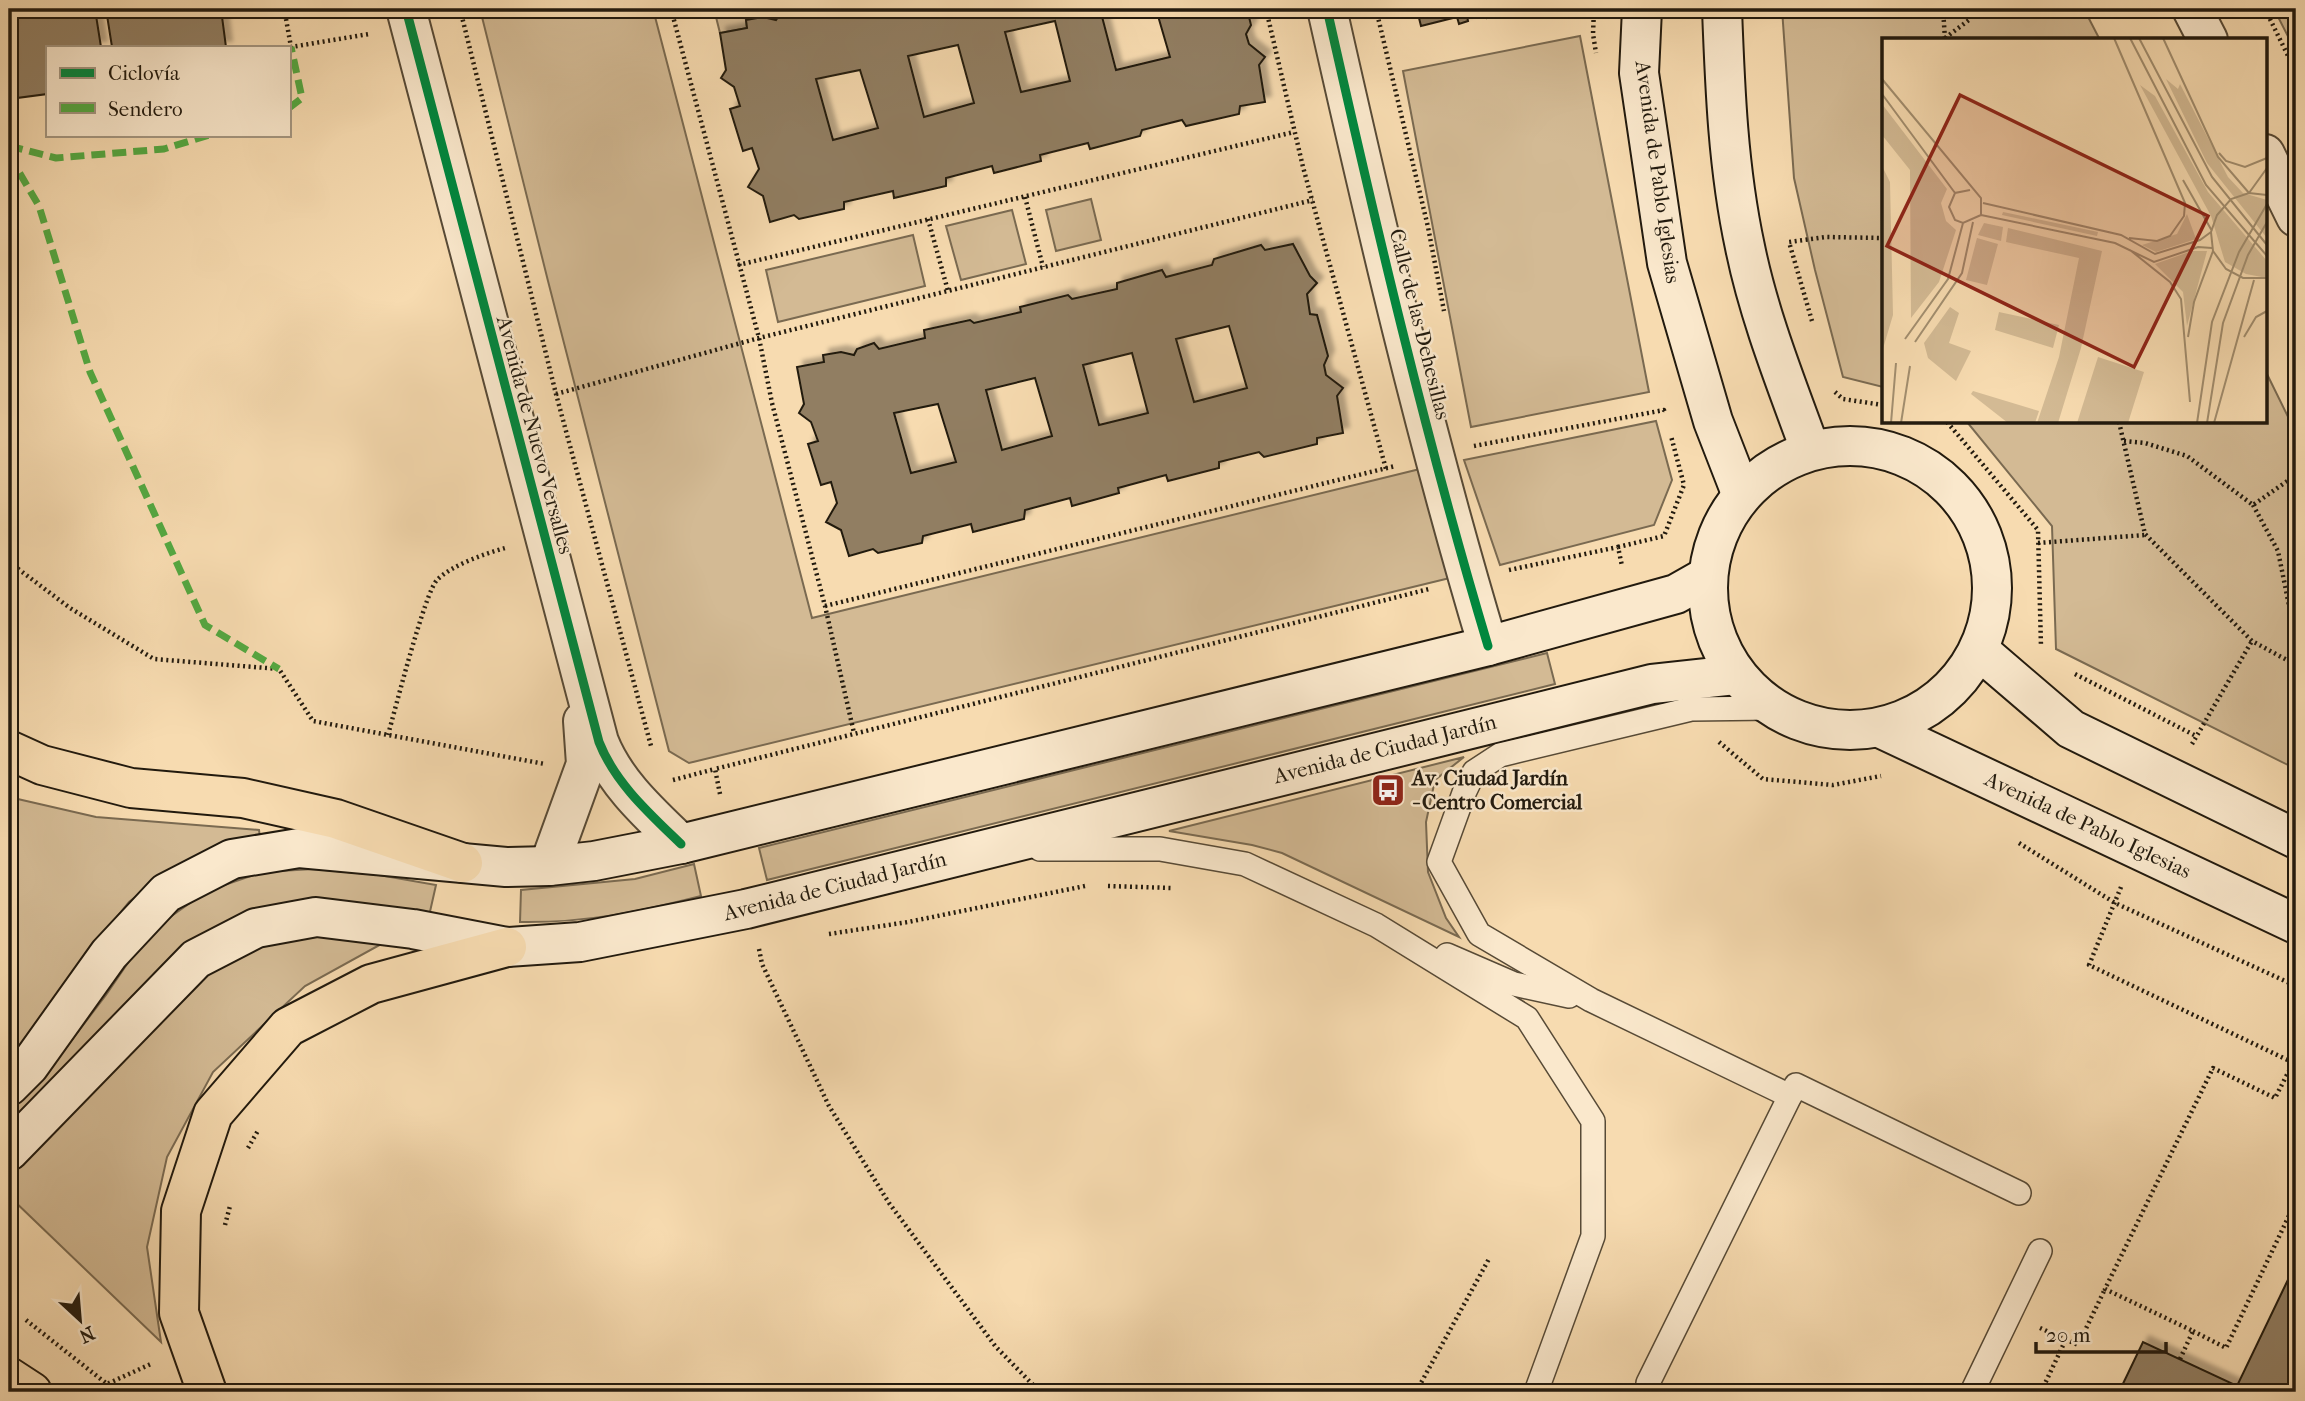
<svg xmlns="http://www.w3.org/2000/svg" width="2305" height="1401" font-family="'IM FELL French Canon',serif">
<defs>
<filter id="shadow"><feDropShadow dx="6" dy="-6" stdDeviation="2" flood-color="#0004"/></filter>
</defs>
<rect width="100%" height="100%" fill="#f7dbb0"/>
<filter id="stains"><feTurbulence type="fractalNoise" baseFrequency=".00286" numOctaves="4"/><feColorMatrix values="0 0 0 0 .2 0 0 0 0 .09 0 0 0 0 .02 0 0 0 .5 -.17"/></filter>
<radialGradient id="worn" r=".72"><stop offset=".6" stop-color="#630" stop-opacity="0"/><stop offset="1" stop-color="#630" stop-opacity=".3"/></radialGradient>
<g fill="#d3ba94" stroke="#7a6a51" stroke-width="2">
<polygon points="480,9 653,9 812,618 1424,468 1458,576 689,763 669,751 548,281"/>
<polygon points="714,9 796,9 780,14 776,20 763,17 746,20 747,28 720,33"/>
<polygon points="1782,9 2084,9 2100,40 1883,40 1883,387 1843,377 1815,270 1794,178"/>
<polygon points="2274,9 2296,9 2296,52"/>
<polygon points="1580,36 1649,392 1471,427 1403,71"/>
<polygon points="1091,199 1101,240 1056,251 1046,210"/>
<polygon points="1012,210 1026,264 961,280 946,226"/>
<polygon points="913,235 925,286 778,322 766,270"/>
<polygon points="2265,370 2296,433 2296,769 2056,649 2052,526 1967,422 2265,422"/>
<polygon points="1656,421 1672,480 1654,525 1500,565 1464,460"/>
<polygon points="1547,653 1555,684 767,880 759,848"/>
<polygon points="1464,757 1435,780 1426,822 1428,872 1446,918 1459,937 1282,853 1252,845 1169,831"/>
<polygon points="9,797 96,817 259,830 260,837 171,869 129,902 85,957 9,1062"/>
<path d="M694,864L701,896C638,912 586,923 520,922L521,890L635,879Z"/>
<polygon points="314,869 379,875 436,885 429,916 209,932 165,963 9,1126 9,1112 64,1050 106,995 149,932 207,891 262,872"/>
<polygon points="317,932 385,942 305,986 213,1072 167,1157 147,1247 161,1342 9,1196 9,1178 211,971 256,944"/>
</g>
<g fill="#917e62" stroke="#221a0e" stroke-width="2" fill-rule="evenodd" filter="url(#shadow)">
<polygon points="36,9 95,9 101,47 47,47 47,94 9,99 9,13"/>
<polygon points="106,9 221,9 226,47 112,47"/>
<path d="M796,9L802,15L828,9H1100L1116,70L1170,57L1156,9H1247L1251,25L1246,34L1249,44L1265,57L1259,65L1265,102L1240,106L1239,114L1186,126L1182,120L1142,130L1140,136L1090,149L1088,143L1040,155L1041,161L994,173L992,166L946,178V186L894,198L893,191L844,202V209L799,219L794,215L770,222L763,196L748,187L759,169L752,148L743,151L730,109L740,106L734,87L721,78L726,70L720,33L747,28L746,20L763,17L776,20L780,14ZM1055,21L1070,81L1021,92L1005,32ZM958,45L974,103L924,117L908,56ZM860,70L878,128L833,140L816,79Z"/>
<polygon points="1406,9 1504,9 1505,13 1487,18 1485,11 1467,16 1468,21 1459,24 1457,17 1421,26 1418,14 1408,17"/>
<path d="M1293,244L1310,276L1317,283L1307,294L1310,314L1317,315L1328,356L1324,365L1326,375L1343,388L1337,396L1343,433L1317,438V444L1264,457L1259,452L1219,462V468L1168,481L1166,475L1118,488L1119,493L1072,506L1070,498L1025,510L1024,519L973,532L971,524L923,536L922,543L878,553L873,549L849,556L841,530L826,522L837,503L831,482L821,485L808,444L818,441L811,422L799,413L804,404L797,367L824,362L823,355L841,352L854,355L857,349L874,343L879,349L925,338L924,330L970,320L974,323L1021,312L1020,307L1068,295L1072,299L1117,289V283L1162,270L1166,277L1212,265L1214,259L1261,245L1265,250ZM1229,326L1247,388L1194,402L1176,339ZM1132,353L1148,413L1099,425L1083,365ZM1035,378L1052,436L1002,450L986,390ZM938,404L956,462L911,473L894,413Z"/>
<polygon points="2296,1263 2296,1392 2119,1392 2143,1342 2237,1386"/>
</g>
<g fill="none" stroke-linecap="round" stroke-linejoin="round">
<g stroke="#574a36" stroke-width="26">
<g id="lane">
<polyline points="1772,708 1691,709 1500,755 1474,772 1464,793 1439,862 1479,934 1591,1000 1790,1096 1796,1085 2019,1193"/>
<polyline points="1040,849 1160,849 1245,864 1376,925 1527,1018 1593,1121 1593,1236 1536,1392"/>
<polyline points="1447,955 1514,984 1569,996"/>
<polyline points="1651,1392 1648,1383 1790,1096"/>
<polyline points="1972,1392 2040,1251"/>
</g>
</g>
<g stroke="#574a36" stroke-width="42">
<g id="street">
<path d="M406,9L599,742C615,783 650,814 681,844"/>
<path d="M1327,9C1375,222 1425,436 1488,646"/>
<polyline points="2192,9 2208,40"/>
<polyline points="2265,154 2296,217"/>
<polyline points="549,866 586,764 583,721"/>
</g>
</g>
<g stroke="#221a0e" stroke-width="42">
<g id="secondary">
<polyline points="1642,9 1639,73 1667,263 1713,421 1741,493"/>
<path d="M1722,9C1725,89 1728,168 1745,247C1759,316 1786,383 1810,449"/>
<circle cx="1850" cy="588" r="142"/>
<polyline points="1980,651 2071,729 2296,839"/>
<polyline points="1880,728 2296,924"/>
<polyline points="9,1086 29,1066 109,954 166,893 232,859 299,848 506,867 549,866 594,861 681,844 1488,646 1676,594 1706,577"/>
<polyline points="9,1151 196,959 256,928 316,917 413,929 507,947 580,942 746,909 1652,684 1735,675"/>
</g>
</g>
<g stroke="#221a0e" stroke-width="42">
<g id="highway">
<polyline points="9,750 42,765 131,788 243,798 336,819 463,863"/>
<polyline points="9,1377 32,1392"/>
<polyline points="207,1392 179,1313 181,1211 213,1114 288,1027 371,984 507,947"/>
</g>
</g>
<g stroke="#221a0e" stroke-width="4.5" stroke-dasharray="2 3.5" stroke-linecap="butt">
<polyline points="460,9 556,394 651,746"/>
<polyline points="671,9 759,338 772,403 825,606 854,733"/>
<polyline points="1266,9 1303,167 1386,469"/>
<polyline points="1376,9 1428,227 1444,311"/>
<polyline points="1594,9 1593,34 1596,53"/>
<polyline points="1943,9 1945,39"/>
<polyline points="2265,9 2296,72"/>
<polyline points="286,19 291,47 369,34"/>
<polyline points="1945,38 1969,20 1973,9"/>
<polyline points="1025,197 1043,267"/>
<polyline points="928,219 948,291"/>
<polyline points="738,265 1294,132"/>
<polyline points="1812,321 1789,242 1826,237 1883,238"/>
<polyline points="1835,392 1843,399 1883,405"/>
<polyline points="556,394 759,338 1313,200"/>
<polyline points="1947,422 2038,530 2041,647"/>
<polyline points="2119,422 2145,534 2252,641 2296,665"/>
<polyline points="2124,441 2145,443 2187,456 2253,505 2296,475"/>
<polyline points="1474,446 1664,410 1665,414"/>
<polyline points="2253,505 2278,551 2296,640"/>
<polyline points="2038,543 2145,535"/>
<polyline points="1618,547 1664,536 1684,485 1671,436"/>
<polyline points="9,562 70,608 154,659 279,669 313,721 545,764"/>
<polyline points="1509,570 1618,547 1622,566"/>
<polyline points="825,606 1395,466"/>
<polyline points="2075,674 2196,736"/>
<path d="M388,735C395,710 425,592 437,580C452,565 484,554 505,548"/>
<polyline points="1719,742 1763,779 1833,785 1881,776"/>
<polyline points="2192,744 2252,641"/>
<polyline points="673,780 715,769"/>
<polyline points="720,794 715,769 1429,589"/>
<polyline points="2019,843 2115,903 2296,986"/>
<polyline points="1108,886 1172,888"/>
<polyline points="2121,887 2089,965 2296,1064"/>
<polyline points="829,934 908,922 1085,886"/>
<polyline points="759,949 762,964 829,1106 889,1203 996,1347 1040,1392"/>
<polyline points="248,1148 259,1129"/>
<polyline points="225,1225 230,1206"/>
<polyline points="26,1320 107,1384 153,1363"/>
<polyline points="2040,1328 2078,1345 2105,1289"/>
<polyline points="2193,1331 2226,1348 2296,1201"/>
<polyline points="2180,1359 2193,1331 2105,1289 2213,1068 2275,1098 2293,1063"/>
<polyline points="1416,1392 1490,1257"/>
<polyline points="2041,1392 2066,1339"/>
</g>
<use href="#lane" stroke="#fae8cc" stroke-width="23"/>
<use href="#street" stroke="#fae8cc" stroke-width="38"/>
<use href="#secondary" stroke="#fae8cc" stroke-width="38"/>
<use href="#highway" stroke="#f7dbb0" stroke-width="38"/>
<g stroke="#53a941" stroke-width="7" stroke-dasharray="14 7" stroke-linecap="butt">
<polyline points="289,108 302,98 291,47"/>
<polyline points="9,146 56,158 164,149 209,135"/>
<polyline points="9,155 39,206 90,372 205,625 279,669"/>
</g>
<g stroke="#fae8cc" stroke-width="13">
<g id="cycleway">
<path d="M406,9L599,742C615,783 650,814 681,844"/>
<path d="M1327,9C1375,222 1425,436 1488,646"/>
</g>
</g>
<use href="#cycleway" stroke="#00873e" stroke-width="9"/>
</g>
<defs>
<g id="bus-square" transform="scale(1.75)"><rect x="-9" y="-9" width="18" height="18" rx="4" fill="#8f2418" stroke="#fae8cc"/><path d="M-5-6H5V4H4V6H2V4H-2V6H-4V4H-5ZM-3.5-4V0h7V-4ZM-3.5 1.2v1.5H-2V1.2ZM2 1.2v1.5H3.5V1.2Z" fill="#fff"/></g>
</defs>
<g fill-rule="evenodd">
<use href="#bus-square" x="1388" y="790"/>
</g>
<g text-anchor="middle" stroke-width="5" stroke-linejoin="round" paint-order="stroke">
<g font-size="21" fill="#221a0e" stroke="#fae8cc">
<text transform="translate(1658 172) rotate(82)" y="7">Avenida de Pablo Iglesias</text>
<text transform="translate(1420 324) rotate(76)" y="7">Calle de las Dehesillas</text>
<text transform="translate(535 435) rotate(75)" y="7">Avenida de Nuevo Versalles</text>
<text transform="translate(1385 749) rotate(-14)" y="7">Avenida de Ciudad Jardín</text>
<text transform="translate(2088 825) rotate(25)" y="7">Avenida de Pablo Iglesias</text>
<text transform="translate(835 886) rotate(-14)" y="7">Avenida de Ciudad Jardín</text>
</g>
<g font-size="21" font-weight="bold" fill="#221a0e" stroke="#fae8cc" text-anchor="start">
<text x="1412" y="785">Av. Ciudad Jardín<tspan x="1412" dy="24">- Centro Comercial</tspan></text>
</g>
</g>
<g transform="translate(1882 38)">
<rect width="385" height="385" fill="#f7dbb0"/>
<path d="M284,41L296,51L298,46L346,139L361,155L385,162V200L325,125ZM258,47L273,58L326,154L385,223V240L364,236L343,224L329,178ZM0,66L65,151L59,165L64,183L74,192L57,244L29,280L28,132L0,97ZM0,128L8,144L11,277L0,314ZM121,174L216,194L215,198L120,177ZM305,176L314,201L274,214L260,207L295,196ZM102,185L121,189L119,203L96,197ZM126,190L220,213L199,310L176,385H155L177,319L197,220L124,204ZM95,200L116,206L105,247L84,242ZM310,213H325L305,288L301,254L273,226ZM68,269L77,275L67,305L89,313L74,343L46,320L42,305ZM117,274L177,287L171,310L113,292ZM216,319L262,334L246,385H195ZM91,353L157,373L153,385H126L89,356Z" fill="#d3ba94"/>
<path fill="none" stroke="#a28e6f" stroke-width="2" d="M232,0L303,165L302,178L288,198L275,203L247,200M248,0L324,147L385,218M257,0L330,139L385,207M281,0L336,119L367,155M0,41L99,160V177L81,185L73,182L67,169L73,155L88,152M0,56L73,155M337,115L344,123L363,129L385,120M301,142L330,193M367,155L385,130M385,157L367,155L349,161L335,177L329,194L331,213L344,231L361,240H385M101,165L239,197L273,216L318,202L329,194M99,177L233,205L272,224L316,209L330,210M248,212L288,244L299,261L308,364M306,299L312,264L331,213M362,299L374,279L385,273M23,301L66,241L81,185M33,304L80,235L91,184M9,385L14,325M19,385L28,328M315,385L330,284L357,214L385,166M325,385L341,285L366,217L385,184M332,385L372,242"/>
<path fill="#8f2418" fill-opacity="0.15" stroke="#8f2418" stroke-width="3.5" d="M78,57L326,178L252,329L5,208Z"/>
<rect width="385" height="385" fill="none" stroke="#221a0e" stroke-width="3.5"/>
</g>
<rect width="2305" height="1401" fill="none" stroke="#f7dbb0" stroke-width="35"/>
<rect x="10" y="10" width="2284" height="1380" fill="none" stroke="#221a0e" stroke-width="3.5"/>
<rect x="18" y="18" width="2270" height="1366" fill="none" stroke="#221a0e" stroke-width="2"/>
<rect x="46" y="46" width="245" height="91" fill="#fae8cc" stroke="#a49680" stroke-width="2"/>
<rect x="60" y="68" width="35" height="10" fill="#00873e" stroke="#a49680" stroke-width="2"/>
<text x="108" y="80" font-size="21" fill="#221a0e">Ciclovía</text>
<rect x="60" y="103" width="35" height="10" fill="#53a941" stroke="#a49680" stroke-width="2"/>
<text x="108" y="116" font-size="21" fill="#221a0e">Sendero</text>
<g transform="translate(80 1320) rotate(154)" stroke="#fae8cc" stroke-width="5" paint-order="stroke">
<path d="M0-5L12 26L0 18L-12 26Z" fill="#221a0e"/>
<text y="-10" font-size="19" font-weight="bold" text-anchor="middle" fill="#221a0e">N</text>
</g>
<path d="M2036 1342v10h130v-10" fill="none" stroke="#221a0e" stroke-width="3.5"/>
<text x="2046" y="1342" font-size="21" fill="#221a0e" stroke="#fae8cc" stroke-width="5" paint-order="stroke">20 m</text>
<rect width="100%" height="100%" filter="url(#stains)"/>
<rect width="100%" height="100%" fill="url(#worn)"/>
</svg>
